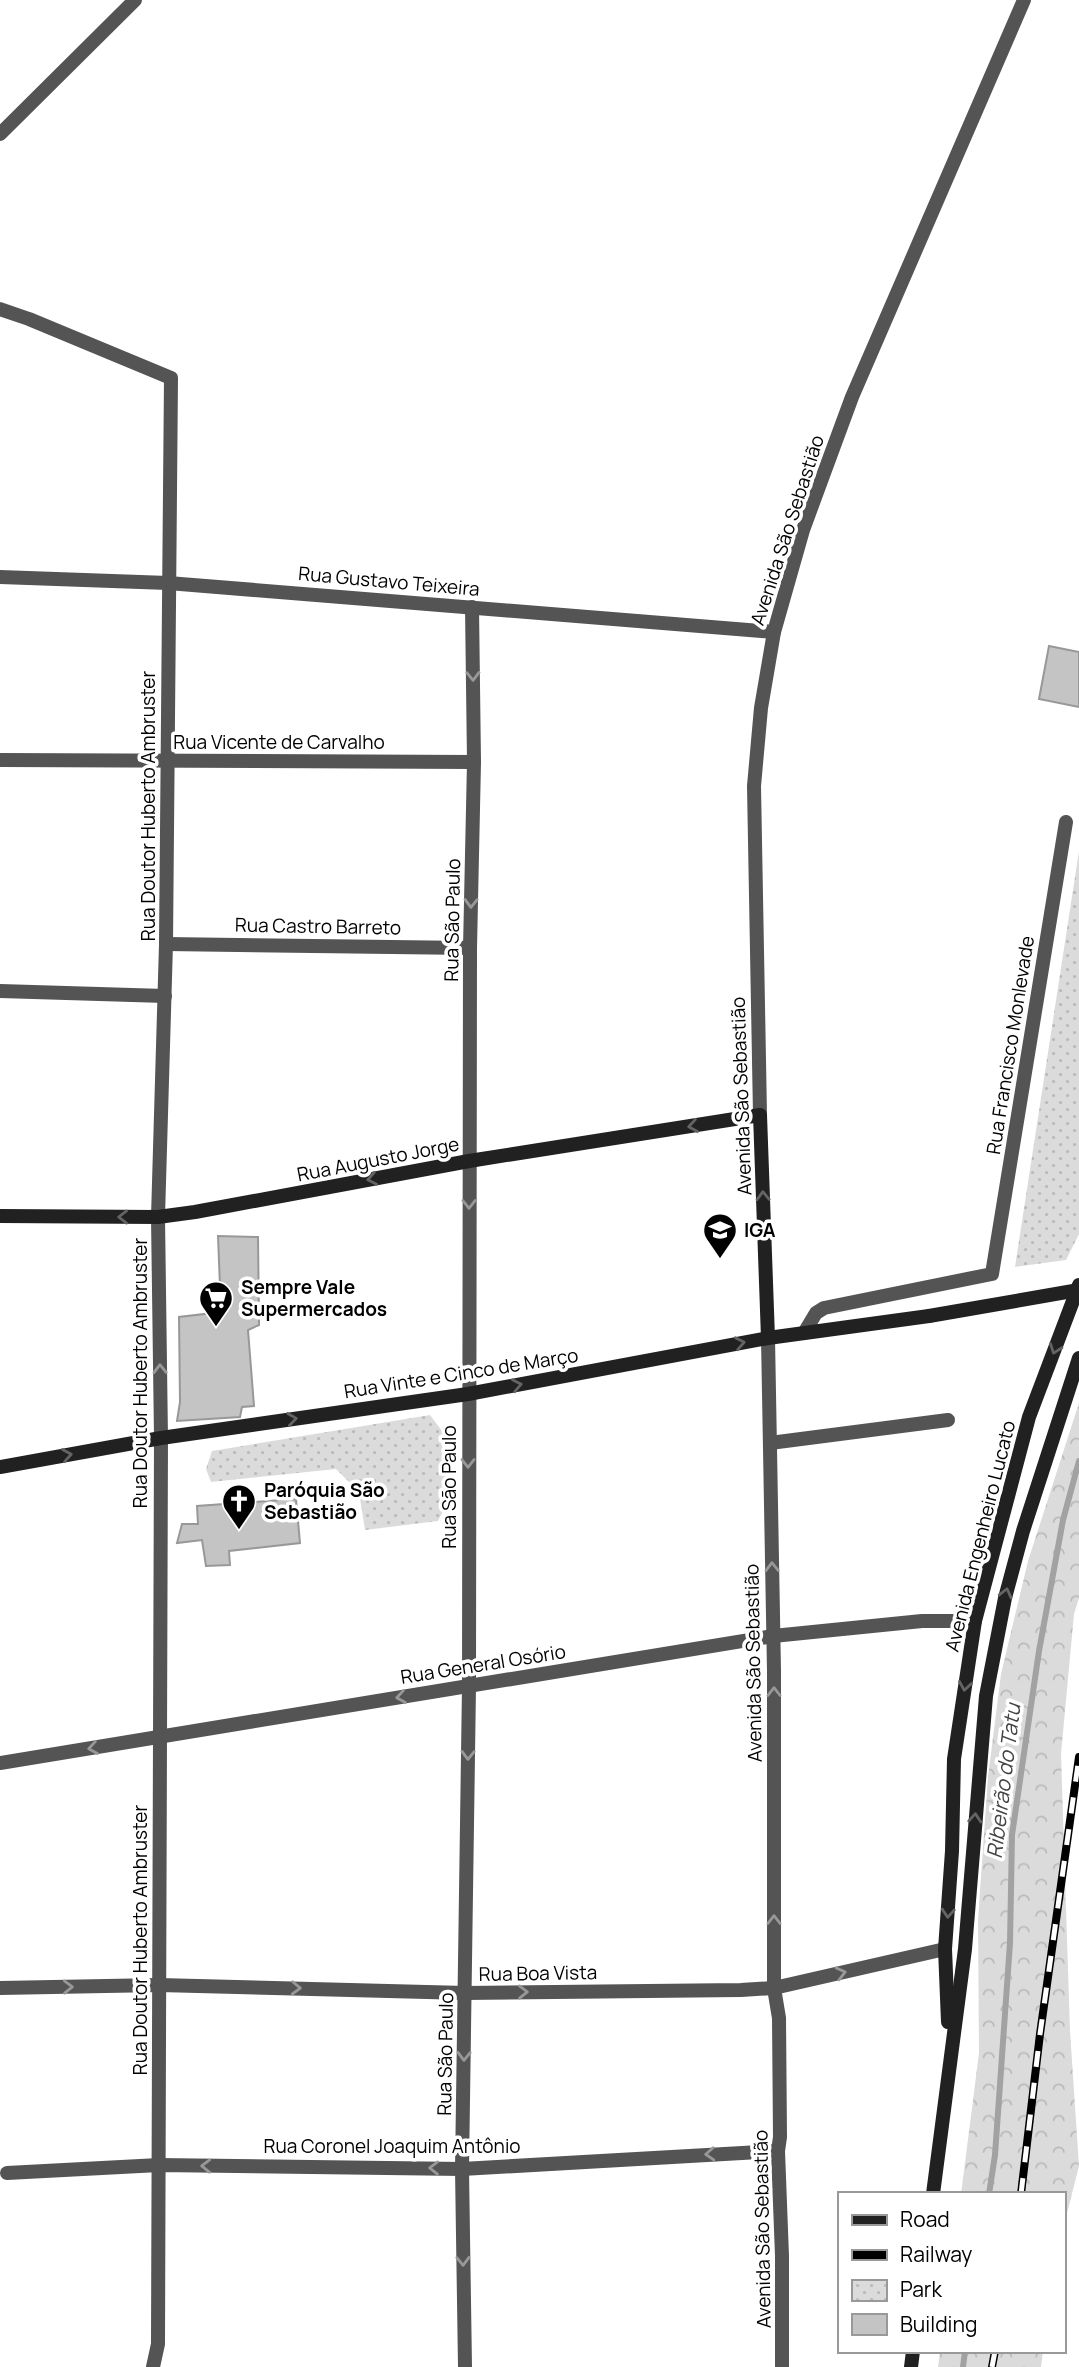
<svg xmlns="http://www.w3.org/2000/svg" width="1079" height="2367" font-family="Manrope,sans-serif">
<defs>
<pattern id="forest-crowns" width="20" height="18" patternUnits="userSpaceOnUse" patternTransform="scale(1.75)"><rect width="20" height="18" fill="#dbdbdb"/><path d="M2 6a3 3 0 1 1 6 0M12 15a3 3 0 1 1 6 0" fill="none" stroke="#bababa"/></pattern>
<pattern id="park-dots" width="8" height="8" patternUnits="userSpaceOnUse" patternTransform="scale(1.75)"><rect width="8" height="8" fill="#dbdbdb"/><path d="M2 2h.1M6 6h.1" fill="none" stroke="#bababa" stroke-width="1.8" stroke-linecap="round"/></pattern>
</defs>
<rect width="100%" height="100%" fill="#fff"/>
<g fill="url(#forest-crowns)">
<polygon points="1079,1403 1079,1598 1074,1614 1061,1754 1070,2031 1079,2166 1063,2229 1063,2194 961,2194 979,2053 978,1920 988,1777 1001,1674 1028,1561"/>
<polygon points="940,2351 1043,2351 1041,2367 938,2367"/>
</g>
<g fill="url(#park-dots)">
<polygon points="1079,851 1079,1234 1066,1260 1015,1267"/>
<polygon points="430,1415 445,1435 446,1505 438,1521 365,1530 359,1492 336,1469 211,1482 206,1469 212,1451"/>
</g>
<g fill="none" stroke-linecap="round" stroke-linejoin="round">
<g stroke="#a2a2a2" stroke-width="6">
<polyline points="989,2194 995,2155 1010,1943 1012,1835 1039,1651 1063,1520 1079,1461"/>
<polyline points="963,2367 965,2351"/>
</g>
</g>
<g fill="#c4c4c4" stroke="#989898" stroke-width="2">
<polygon points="1049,646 1079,652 1079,707 1039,699"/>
<polygon points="218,1236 258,1237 259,1325 248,1330 254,1406 242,1407 240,1417 177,1421 180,1402 179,1317 221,1312"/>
<polygon points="296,1499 300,1543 229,1551 230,1565 206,1566 202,1540 177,1543 182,1524 198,1524 197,1506"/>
</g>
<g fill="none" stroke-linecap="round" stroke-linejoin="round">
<g stroke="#545454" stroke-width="14">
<polyline points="0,134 135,0"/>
<polyline points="0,309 29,319 171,378 166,944 158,1217 161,1438 158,2344 153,2367"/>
<polyline points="0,577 168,583 774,632"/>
<polyline points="0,760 474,762"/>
<polyline points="166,944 470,948"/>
<polyline points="0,991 165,996"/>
<polyline points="804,1333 816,1313 824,1308 992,1274 1066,822"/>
<polyline points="768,1338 774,1671 774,1988 779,2018 780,2137 778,2151 782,2256 782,2367"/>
<polyline points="770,1443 948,1420"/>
<polyline points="0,1763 773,1636 922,1621 975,1621"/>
<polyline points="0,1988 159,1985 465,1993 741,1990 774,1988 945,1949"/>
<polyline points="7,2173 159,2165 462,2169 778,2151"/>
<polyline points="465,2367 462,2169 469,1686 470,948 474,762 472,607"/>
</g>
<polyline stroke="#545454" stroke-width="14" points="760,1115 754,786 761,708 774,632 803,530 852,397 1024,0"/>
<g stroke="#212121" stroke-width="14">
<polyline points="0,1216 158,1217 195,1212 469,1161 760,1115 768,1338"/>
<polyline points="0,1467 161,1438 468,1394 768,1338 929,1316"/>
<polyline points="948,2022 945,1949 952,1851 954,1759 975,1621 1029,1417 1079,1285"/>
<polyline points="933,2194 965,1949 986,1696 1005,1598 1023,1531 1079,1358"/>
<polyline points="911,2367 913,2351"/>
</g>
<g stroke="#000" stroke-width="8">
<g id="rail">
<polyline points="1021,2194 1040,2034 1079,1757"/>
<polyline points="992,2367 995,2351"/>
</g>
</g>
<use href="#rail" stroke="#fff" stroke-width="5" stroke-dasharray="16" stroke-linecap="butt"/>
<polyline stroke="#212121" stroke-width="14" points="929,1316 1079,1290"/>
</g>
<defs><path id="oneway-chevron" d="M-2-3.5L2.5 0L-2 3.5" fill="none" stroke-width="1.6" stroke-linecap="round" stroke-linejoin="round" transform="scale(1.75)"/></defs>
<g stroke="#989898">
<use href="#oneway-chevron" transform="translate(473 676) rotate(89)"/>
<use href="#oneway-chevron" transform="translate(471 903) rotate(91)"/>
<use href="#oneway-chevron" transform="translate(469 1204) rotate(90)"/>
<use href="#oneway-chevron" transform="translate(160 1369) rotate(-91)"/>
<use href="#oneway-chevron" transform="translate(468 1463) rotate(90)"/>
<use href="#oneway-chevron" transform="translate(772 1567) rotate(-91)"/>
<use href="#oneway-chevron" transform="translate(774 1692) rotate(-90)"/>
<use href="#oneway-chevron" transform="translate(401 1697) rotate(171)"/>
<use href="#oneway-chevron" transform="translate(93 1748) rotate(171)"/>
<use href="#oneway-chevron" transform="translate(468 1755) rotate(91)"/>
<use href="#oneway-chevron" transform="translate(774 1920) rotate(-90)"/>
<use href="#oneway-chevron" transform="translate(841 1973) rotate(-14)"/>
<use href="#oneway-chevron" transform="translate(68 1987) rotate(-1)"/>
<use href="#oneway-chevron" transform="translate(296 1988) rotate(2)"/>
<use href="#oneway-chevron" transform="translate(523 1992) rotate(-1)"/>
<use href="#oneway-chevron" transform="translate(464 2056) rotate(91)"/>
<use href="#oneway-chevron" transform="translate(710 2154) rotate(177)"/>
<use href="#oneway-chevron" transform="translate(206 2166) rotate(-179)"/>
<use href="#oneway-chevron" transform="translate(434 2168) rotate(-179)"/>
<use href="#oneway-chevron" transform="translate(463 2261) rotate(89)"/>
</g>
<g stroke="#646464">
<use href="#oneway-chevron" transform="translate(693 1126) rotate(171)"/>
<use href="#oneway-chevron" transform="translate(372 1179) rotate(169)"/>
<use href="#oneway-chevron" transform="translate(763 1196) rotate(-92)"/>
<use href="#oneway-chevron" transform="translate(123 1217) rotate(-180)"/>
<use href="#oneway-chevron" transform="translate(740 1343) rotate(-11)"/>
<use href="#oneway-chevron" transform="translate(1055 1349) rotate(110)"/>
<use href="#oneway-chevron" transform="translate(517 1385) rotate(-11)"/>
<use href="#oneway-chevron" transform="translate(292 1419) rotate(-8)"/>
<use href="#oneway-chevron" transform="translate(67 1455) rotate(-10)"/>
<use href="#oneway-chevron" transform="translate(1006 1593) rotate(-76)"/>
<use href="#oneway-chevron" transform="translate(965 1686) rotate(99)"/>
<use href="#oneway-chevron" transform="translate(975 1818) rotate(-86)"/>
<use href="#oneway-chevron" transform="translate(948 1913) rotate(94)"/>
</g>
<defs>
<g id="university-pin" transform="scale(1.75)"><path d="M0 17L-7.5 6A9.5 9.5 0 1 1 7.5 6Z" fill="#000" stroke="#fff"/><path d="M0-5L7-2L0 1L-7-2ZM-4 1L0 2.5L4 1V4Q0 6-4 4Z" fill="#fff"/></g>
<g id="supermarket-pin" transform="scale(1.75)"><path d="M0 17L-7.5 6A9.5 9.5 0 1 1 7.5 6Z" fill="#000" stroke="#fff"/><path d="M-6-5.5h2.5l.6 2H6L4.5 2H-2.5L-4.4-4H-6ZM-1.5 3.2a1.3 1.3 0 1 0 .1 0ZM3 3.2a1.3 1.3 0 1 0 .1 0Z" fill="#fff"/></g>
<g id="church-pin" transform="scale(1.75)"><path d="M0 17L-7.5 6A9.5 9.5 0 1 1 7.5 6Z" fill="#000" stroke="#fff"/><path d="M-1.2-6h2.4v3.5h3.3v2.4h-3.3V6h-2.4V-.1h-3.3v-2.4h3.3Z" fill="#fff"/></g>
</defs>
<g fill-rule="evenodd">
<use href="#university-pin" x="720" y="1230"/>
<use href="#supermarket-pin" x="216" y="1298"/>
<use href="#church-pin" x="239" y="1501"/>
</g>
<g text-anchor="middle" stroke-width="7" stroke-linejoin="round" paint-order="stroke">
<g font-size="19" fill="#000" stroke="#fff">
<text transform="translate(787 530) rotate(-72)" y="7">Avenida São Sebastião</text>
<text transform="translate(389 581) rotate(5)" y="7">Rua Gustavo Teixeira</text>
<text x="279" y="749">Rua Vicente de Carvalho</text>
<text transform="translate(148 806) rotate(-90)" y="7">Rua Doutor Huberto Ambruster</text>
<text transform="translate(452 920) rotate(-89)" y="7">Rua São Paulo</text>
<text transform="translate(318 926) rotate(1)" y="7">Rua Castro Barreto</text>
<text transform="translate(1010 1045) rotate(-81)" y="7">Rua Francisco Monlevade</text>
<text transform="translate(741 1096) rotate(-92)" y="7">Avenida São Sebastião</text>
<text transform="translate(378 1159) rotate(-11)" y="7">Rua Augusto Jorge</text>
<text transform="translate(140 1373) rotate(-90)" y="7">Rua Doutor Huberto Ambruster</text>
<text transform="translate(461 1373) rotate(-9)" y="7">Rua Vinte e Cinco de Março</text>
<text transform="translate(449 1487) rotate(-90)" y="7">Rua São Paulo</text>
<text transform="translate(980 1536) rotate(-76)" y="7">Avenida Engenheiro Lucato</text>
<text transform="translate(753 1663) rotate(-91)" y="7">Avenida São Sebastião</text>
<text transform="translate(483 1664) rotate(-9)" y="7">Rua General Osório</text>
<text transform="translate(140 1940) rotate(-90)" y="7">Rua Doutor Huberto Ambruster</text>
<text transform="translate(538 1973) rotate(-1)" y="7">Rua Boa Vista</text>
<text transform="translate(445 2054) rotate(-89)" y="7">Rua São Paulo</text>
<text x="392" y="2153">Rua Coronel Joaquim Antônio</text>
<text transform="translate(762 2229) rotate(-91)" y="7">Avenida São Sebastião</text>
</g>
<g font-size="19" font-weight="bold" fill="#000" stroke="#fff" text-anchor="start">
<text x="744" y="1237">IGA</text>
<text x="241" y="1294">Sempre Vale<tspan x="241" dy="22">Supermercados</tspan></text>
<text x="264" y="1497">Paróquia São<tspan x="264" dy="22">Sebastião</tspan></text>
</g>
<g font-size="21" font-style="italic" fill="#434343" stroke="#fff">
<text transform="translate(1004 1781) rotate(-83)" y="7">Ribeirão do Tatu</text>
</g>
</g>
<rect x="838" y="2192" width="228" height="161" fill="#ffffff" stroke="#999999" stroke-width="2"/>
<rect x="852" y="2215" width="35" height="10" fill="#212121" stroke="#999999" stroke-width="2"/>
<text x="900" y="2227" font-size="21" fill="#000000">Road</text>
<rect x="852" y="2250" width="35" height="10" fill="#000000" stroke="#999999" stroke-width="2"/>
<text x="900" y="2262" font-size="21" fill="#000000">Railway</text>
<rect x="852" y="2280" width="35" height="21" fill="url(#park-dots)" stroke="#999999" stroke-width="2"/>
<text x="900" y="2297" font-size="21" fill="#000000">Park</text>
<rect x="852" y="2314" width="35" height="21" fill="#c4c4c4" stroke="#999999" stroke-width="2"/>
<text x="900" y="2332" font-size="21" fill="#000000">Building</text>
</svg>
